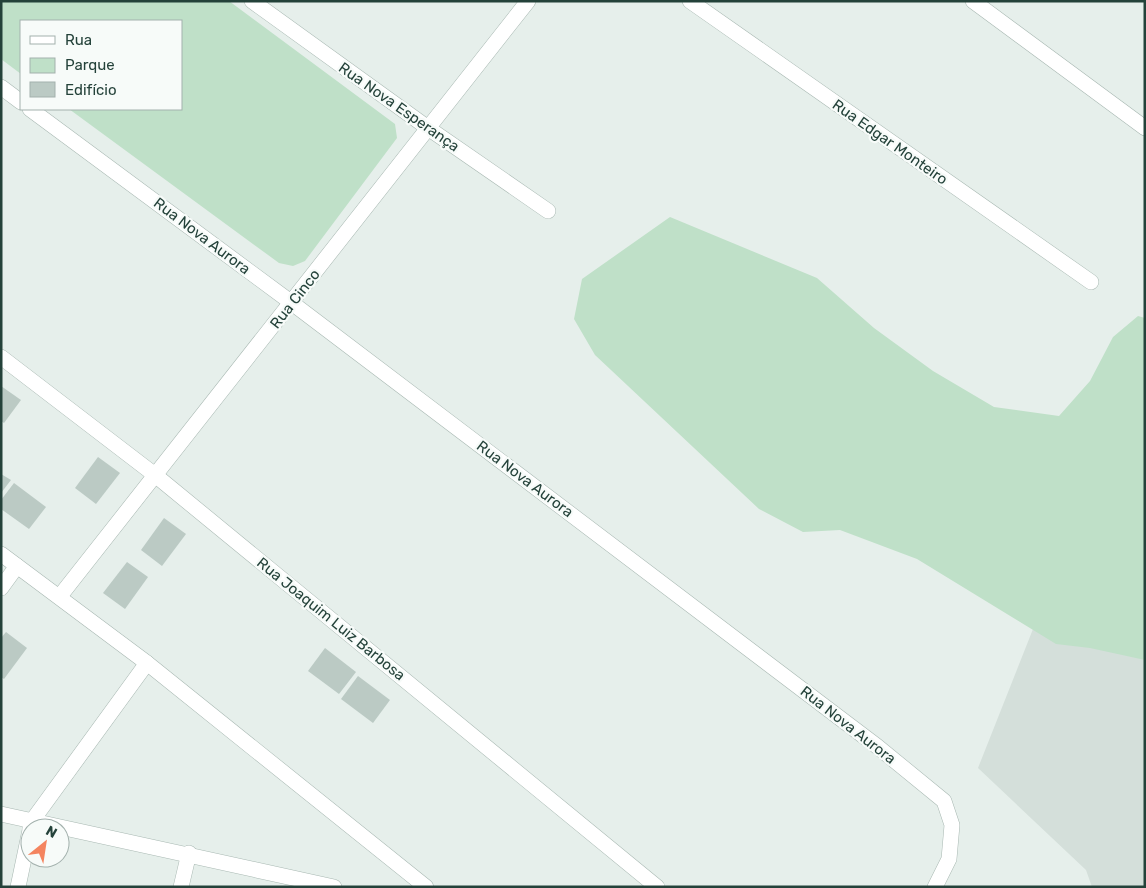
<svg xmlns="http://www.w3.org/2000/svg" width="1146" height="888" font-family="Rubik,sans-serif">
<rect width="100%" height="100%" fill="#e6efeb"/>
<polygon fill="#d4dfda" points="1145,346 1145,887 1092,887 1086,870 978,768"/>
<g fill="#bfe0c8">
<polygon points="1,1 229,1 395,124 397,138 305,261 293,266 279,263 69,109 181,109 181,21 21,21 21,74 1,59"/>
<polygon points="670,217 817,278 874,328 933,371 994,407 1059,416 1090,381 1113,337 1138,316 1145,318 1145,660 1090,648 1056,644 917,559 840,530 803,532 759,509 595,355 574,319 582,279"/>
</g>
<g fill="#bbcac4">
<polygon points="1,386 21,400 4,423 1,421"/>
<polygon points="98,457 120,473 96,504 75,488"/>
<polygon points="1,474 11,480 1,493"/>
<polygon points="14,483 46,507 29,529 1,509 1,500"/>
<polygon points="164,518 186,534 162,566 141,550"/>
<polygon points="127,562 148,577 125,609 103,593"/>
<polygon points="6,632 27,648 4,679 1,677 1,638"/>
<polygon points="325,648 356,672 339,694 308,671"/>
<polygon points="358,676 390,700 373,723 341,699"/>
</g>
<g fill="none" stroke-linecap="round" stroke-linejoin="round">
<g stroke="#a8b8b2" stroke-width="16">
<g id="street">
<polyline points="252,1 428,128 548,211"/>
<polyline points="690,1 1091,282"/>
<polyline points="973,1 1145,128"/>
<polyline points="1,87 21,102"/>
<polyline points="30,109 292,303 878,747 944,801 952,825 949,859 935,887"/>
<polyline points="1,357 155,475 657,887"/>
<polyline points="1,554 147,663 426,887"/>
<polyline points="1,588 17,566"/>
<polyline points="60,596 528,1"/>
<polyline points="1,814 334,887"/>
<polyline points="30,828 32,821 147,663"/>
<polyline points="18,887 30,830"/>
<polyline points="181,887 189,853"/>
</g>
</g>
<use href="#street" stroke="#fff" stroke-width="15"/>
</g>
<g text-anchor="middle" stroke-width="4.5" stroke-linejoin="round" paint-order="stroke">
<g font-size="15" fill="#24423a" stroke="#f7fbf9">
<text transform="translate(399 107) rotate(35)" y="5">Rua Nova Esperança</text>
<text transform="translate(890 142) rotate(35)" y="5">Rua Edgar Monteiro</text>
<text transform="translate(202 236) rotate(37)" y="5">Rua Nova Aurora</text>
<text transform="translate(295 299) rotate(-52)" y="5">Rua Cinco</text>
<text transform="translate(525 479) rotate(37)" y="5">Rua Nova Aurora</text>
<text transform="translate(331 619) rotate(39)" y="5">Rua Joaquim Luiz Barbosa</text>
<text transform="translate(848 725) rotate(38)" y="5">Rua Nova Aurora</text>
</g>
</g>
<rect width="1146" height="888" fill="none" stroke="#24423a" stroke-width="5"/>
<rect x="20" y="20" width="162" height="90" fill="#f7fbf9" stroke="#a3b1ad"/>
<rect x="30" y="36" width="25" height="8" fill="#ffffff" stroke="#a3b1ad"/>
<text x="65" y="45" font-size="15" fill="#24423a">Rua</text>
<rect x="30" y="58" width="25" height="15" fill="#bfe0c8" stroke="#a3b1ad"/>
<text x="65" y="70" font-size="15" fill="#24423a">Parque</text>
<rect x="30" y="82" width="25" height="15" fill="#bbcac4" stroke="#a3b1ad"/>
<text x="65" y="95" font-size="15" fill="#24423a">Edifício</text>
<g transform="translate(45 843) rotate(30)"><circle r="24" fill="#f7fbf9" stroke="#a3b1ad"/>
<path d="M0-4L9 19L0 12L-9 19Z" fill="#f4845f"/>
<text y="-8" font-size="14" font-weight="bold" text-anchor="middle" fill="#24423a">N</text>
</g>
</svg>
